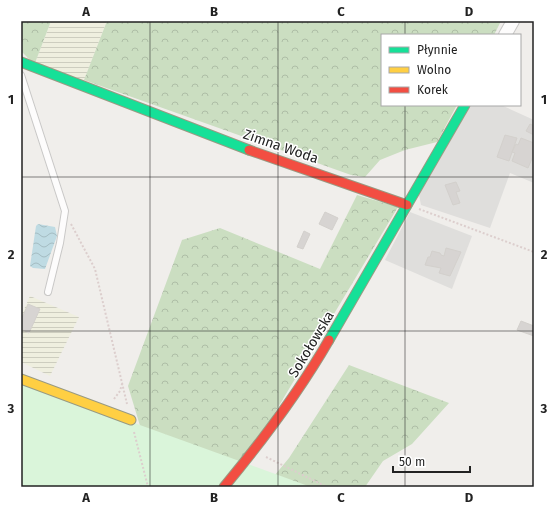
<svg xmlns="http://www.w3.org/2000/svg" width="555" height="508" font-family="'Fira Sans',sans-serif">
<defs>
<pattern id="farmland-rules" width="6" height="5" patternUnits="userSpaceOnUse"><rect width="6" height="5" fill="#efefdf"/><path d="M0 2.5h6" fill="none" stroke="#cdcdbf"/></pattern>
<pattern id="forest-crowns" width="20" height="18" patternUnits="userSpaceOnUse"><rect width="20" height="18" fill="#cbdec1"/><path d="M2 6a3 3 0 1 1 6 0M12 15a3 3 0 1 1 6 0" fill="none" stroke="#aebea6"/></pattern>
<pattern id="water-waves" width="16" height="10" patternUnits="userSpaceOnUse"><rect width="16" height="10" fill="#bfdbe3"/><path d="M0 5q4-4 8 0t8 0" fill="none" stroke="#a4bcc2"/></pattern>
</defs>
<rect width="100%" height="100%" fill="#f0eeeb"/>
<g fill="#dfdedc">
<polygon points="471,105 501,105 534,120 534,183 510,173 490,228 421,205 419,195"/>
<polygon points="410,212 472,236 452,289 385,260"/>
</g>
<g fill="url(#farmland-rules)">
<polygon points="51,21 107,21 84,80 35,63"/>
<polygon points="30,296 79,317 50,376 21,362 21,316"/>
</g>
<g fill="url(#forest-crowns)">
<polygon points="21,21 51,21 35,63 29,59 21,51"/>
<polygon points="107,21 501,21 494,35 382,35 382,105 457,105 437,142 405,150 380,160 365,177 351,175 84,80"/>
<polygon points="357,195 398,207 265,429 217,487 144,439 128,386 182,240 220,228 320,269"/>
<polygon points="349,365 449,403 412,444 383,461 365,487 265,487 289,458"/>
</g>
<polygon fill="#daf5da" points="21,382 311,487 21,487"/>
<polygon fill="url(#water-waves)" points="38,224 55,227 57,236 45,269 33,268 30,266 36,226"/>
<g fill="#d7d4d2" stroke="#d3d0cc">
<polygon points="530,124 534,126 534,135 526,131"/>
<polygon points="505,135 517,138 509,161 497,157"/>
<polygon points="521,138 534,143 534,154 528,168 512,161 515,153 512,152 516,144 518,145"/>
<polygon points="456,182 460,191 456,192 460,203 453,205 445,185"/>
<polygon points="325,212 338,218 332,230 319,224"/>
<polygon points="304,231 310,234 303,249 297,247"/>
<polygon points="446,248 461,252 450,276 439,273 441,268 425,265 428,257 430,257 432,251 440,253 441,255 444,256"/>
<polygon points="28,304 40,309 29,333 21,329 21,320"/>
<polygon points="521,321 534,326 534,336 517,330"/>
</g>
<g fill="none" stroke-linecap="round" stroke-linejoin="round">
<g stroke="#c9c8c7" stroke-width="8">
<polyline id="lane" points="21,75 65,211 60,243 48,292"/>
</g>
<g stroke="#c9c8c7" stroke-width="14">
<polyline id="street" points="505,35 513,21"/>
</g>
<g stroke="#999a82" stroke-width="11">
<g id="fast">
<polyline points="21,62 249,150"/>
<polyline points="329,340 465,105"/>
</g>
</g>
<g stroke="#999a82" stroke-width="11">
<polyline id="slow" points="21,379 131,420"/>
</g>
<g stroke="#999a82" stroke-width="11">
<g id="jam">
<polyline points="249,150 407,205"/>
<path d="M224,487C263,440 299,392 329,340"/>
</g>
</g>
<g stroke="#dccecd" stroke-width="2" stroke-dasharray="2 2" stroke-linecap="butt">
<polyline points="419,209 534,252"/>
<polyline points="71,224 95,269 127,404"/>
<polyline points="114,399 120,391 122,384"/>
<polyline points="134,432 148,487"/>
<polyline points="266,457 327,487"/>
</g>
<use href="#lane" stroke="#fdfcfc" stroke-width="6"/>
<use href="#street" stroke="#fdfcfc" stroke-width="12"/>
<use href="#fast" stroke="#16e098" stroke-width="9"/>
<use href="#slow" stroke="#ffcf43" stroke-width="9"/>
<use href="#jam" stroke="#f24e42" stroke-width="9"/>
</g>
<path fill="none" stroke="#222" stroke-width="1" stroke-opacity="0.55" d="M150,21V487M278,21V487M405,21V35M405,105V487M21,177H534M21,331H534"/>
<g text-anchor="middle" stroke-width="3" stroke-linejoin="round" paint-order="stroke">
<g font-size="14" fill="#222" stroke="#fff">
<text transform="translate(281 146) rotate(19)" y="5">Zimna Woda</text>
<text transform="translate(311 344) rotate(-59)" y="5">Sokołowska</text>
</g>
</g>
<rect width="555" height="508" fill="none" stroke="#ffffff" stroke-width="44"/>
<rect x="381" y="34" width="140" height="72" fill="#ffffff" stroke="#a7a7a7"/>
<rect x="389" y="47" width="20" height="6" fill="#16e098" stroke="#a7a7a7"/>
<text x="417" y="54" font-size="12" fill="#222222">Płynnie</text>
<rect x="389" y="67" width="20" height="6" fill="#ffcf43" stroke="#a7a7a7"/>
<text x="417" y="74" font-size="12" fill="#222222">Wolno</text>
<rect x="389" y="87" width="20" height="6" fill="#f24e42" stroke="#a7a7a7"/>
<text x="417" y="94" font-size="12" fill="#222222">Korek</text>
<path d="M393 466v6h77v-6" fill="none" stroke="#222222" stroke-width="2"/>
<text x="399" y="466" font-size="12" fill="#222222" stroke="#ffffff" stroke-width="3" paint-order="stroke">50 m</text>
<rect x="22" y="22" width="511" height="464" fill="none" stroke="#222" stroke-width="1.5"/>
<g font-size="13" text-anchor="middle" font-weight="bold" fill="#222">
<text x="86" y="16">A</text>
<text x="214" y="16">B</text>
<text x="341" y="16">C</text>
<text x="469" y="16">D</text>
<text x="11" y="104">1</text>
<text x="544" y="104">1</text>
<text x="11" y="259">2</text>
<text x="544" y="259">2</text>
<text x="11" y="413">3</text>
<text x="544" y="413">3</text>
<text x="86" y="502">A</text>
<text x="214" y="502">B</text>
<text x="341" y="502">C</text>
<text x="469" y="502">D</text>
</g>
</svg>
